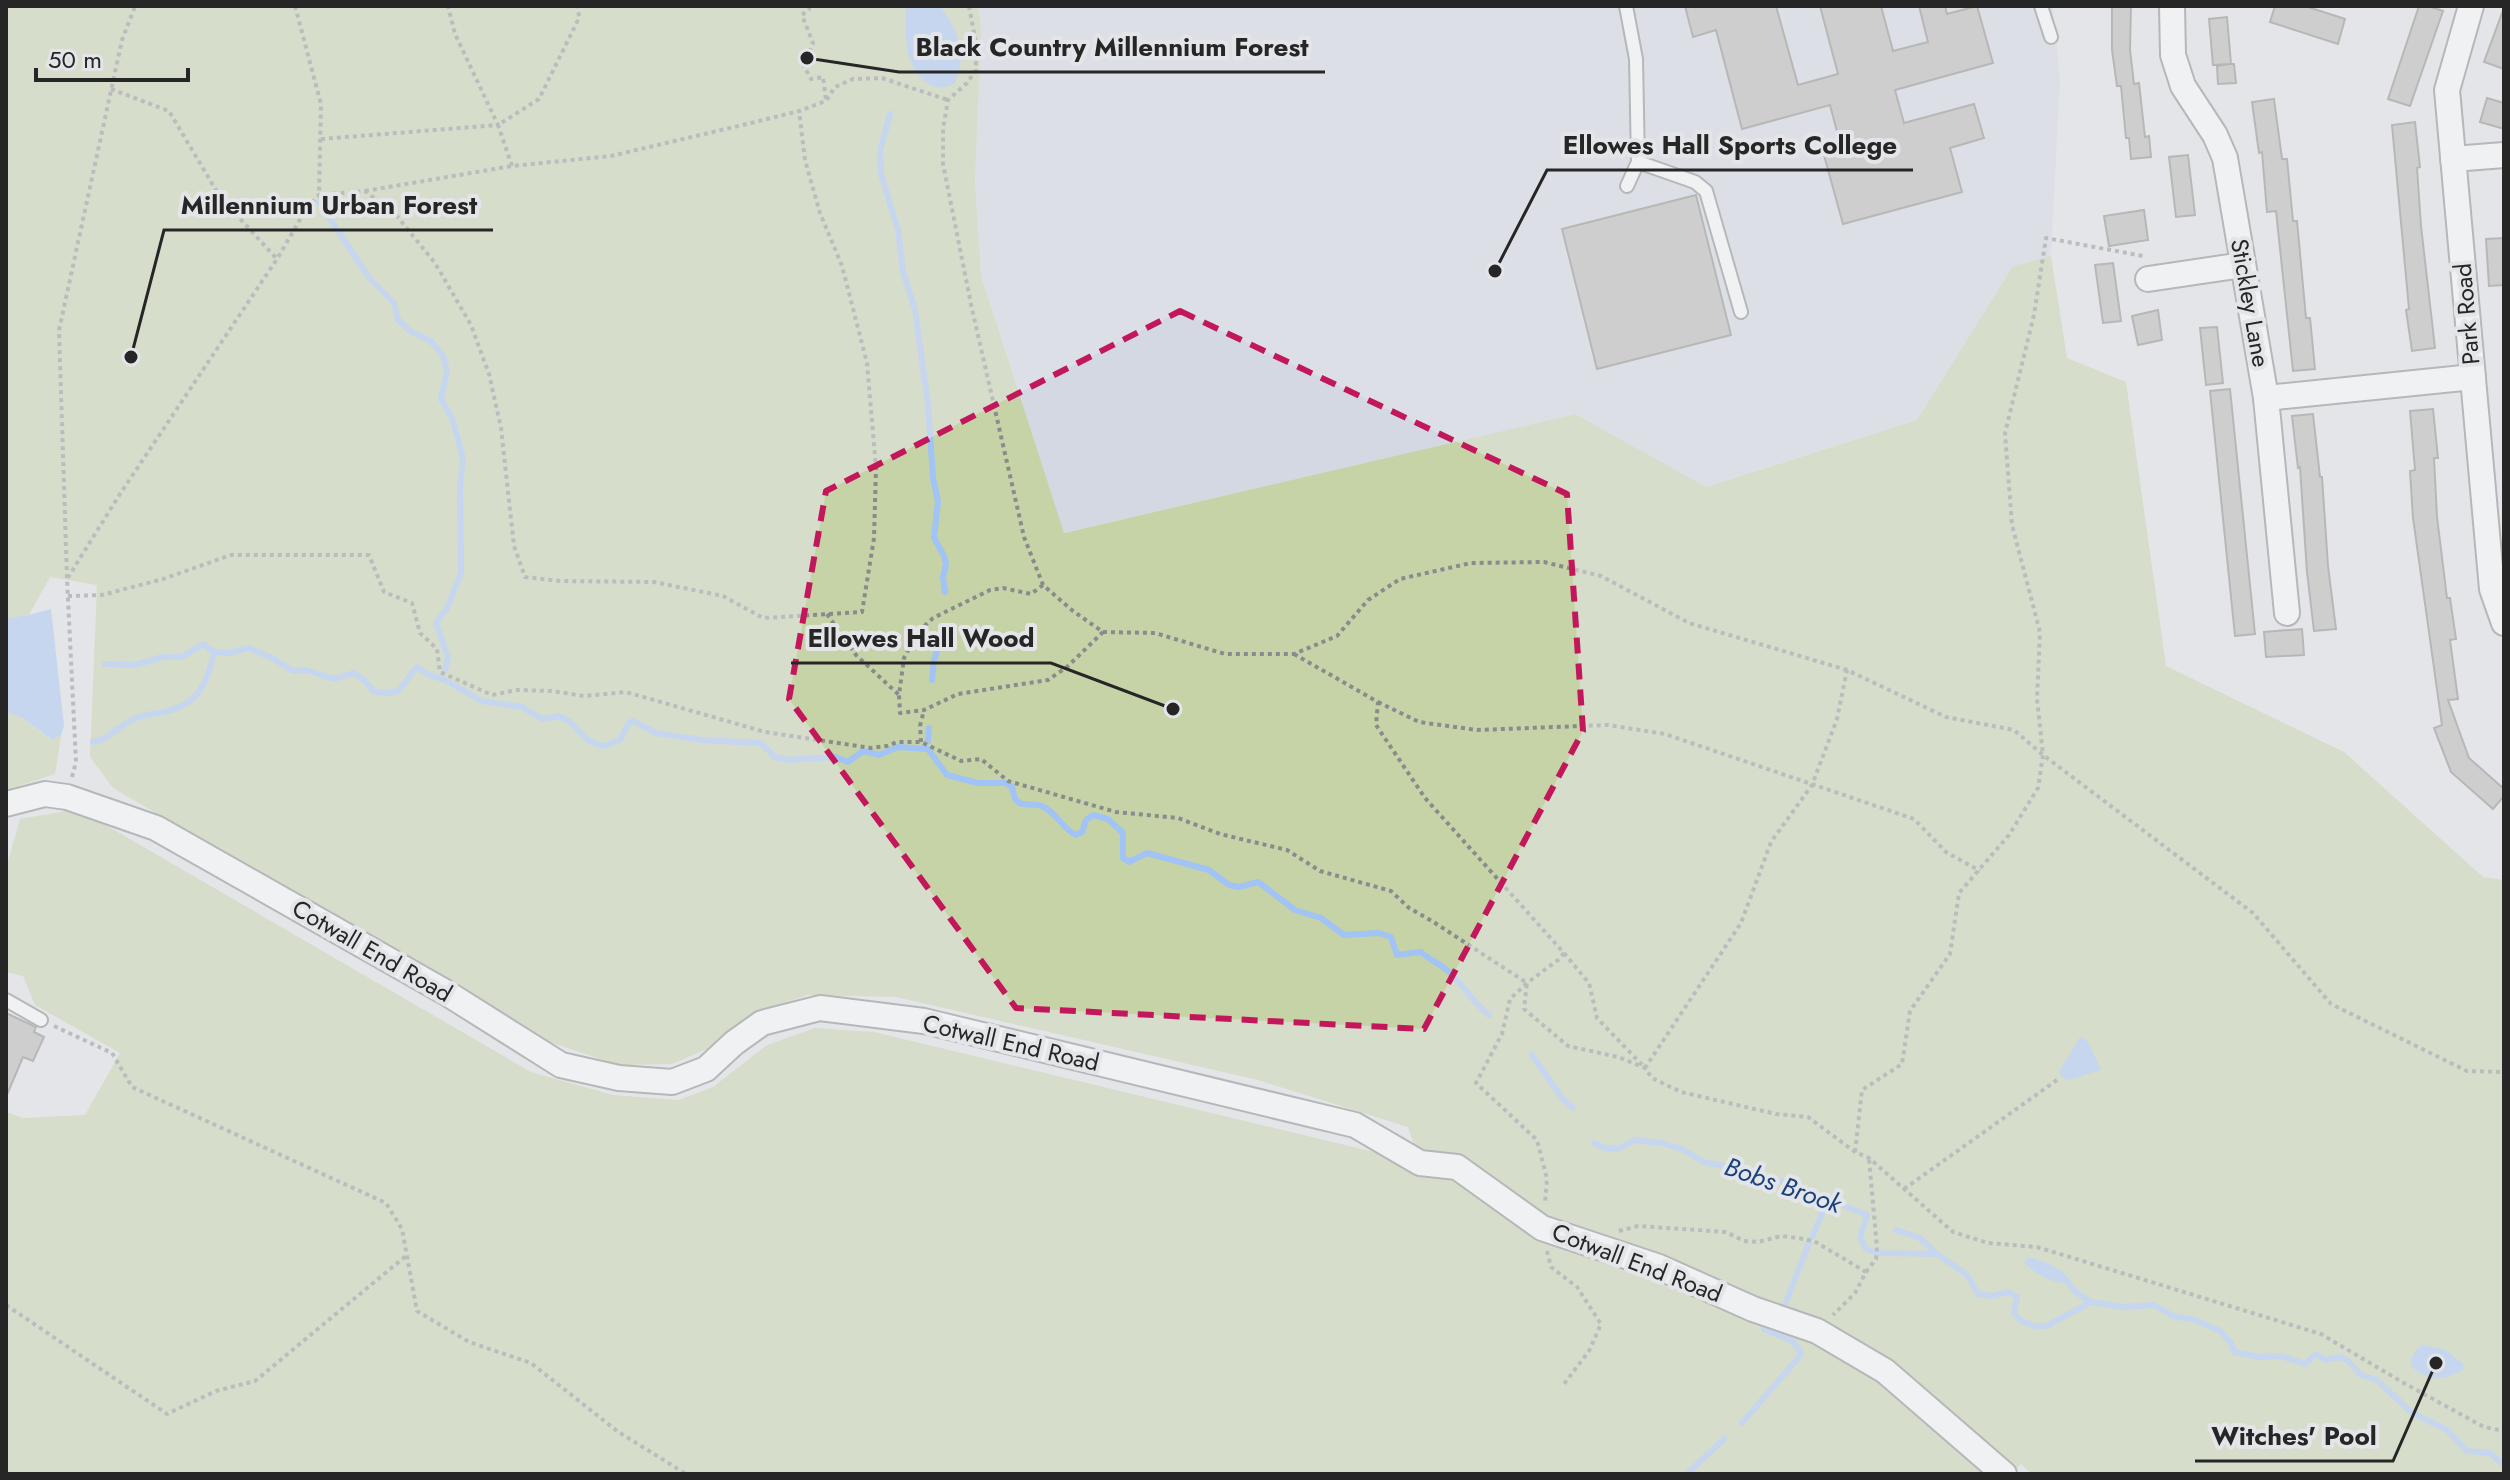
<svg xmlns="http://www.w3.org/2000/svg" width="2510" height="1480" font-family="Jost,sans-serif">
<rect width="100%" height="100%" fill="#e3e5e8"/>
<polygon fill="#d3d8e2" points="978,6 2053,6 2060,80 2051,256 2013,266 1917,420 1705,487 1575,414 1063,533 981,276 975,182 981,25"/>
<g fill="#c6d3a6">
<polygon points="6,6 978,6 981,25 975,182 981,276 1064,533 1575,414 1706,487 1917,420 2013,266 2051,256 2067,358 2126,382 2166,666 2344,752 2483,877 2504,880 2504,1474 2032,1474 2021,1464 2013,1474 6,1474 6,1112 23,1118 85,1115 120,1053 35,1005 23,976 6,972 6,868 20,819 78,809 531,1072 613,1095 678,1100 713,1087 767,1045 815,1028 874,1032 1420,1163 1408,1127 1258,1080 896,997 808,995 757,1012 716,1045 672,1064 619,1065 546,1041 113,788 90,757 97,585 50,577 29,615 6,618"/>
<polygon points="6,712 23,718 51,740 61,735 55,774 6,790"/>
</g>
<g fill="#a1c3f5">
<path d="M906,6H940C958,31 969,54 954,84C945,88 938,89 929,84C902,68 906,34 906,6Z"/>
<polygon points="51,609 64,726 61,735 52,740 23,718 6,712 6,618 29,615"/>
<polygon points="2080,1037 2088,1042 2101,1070 2068,1080 2062,1077 2059,1072"/>
<path d="M2028,1257C2044,1261 2062,1267 2071,1282C2054,1286 2037,1274 2024,1263Z"/>
<path d="M2422,1345L2446,1350L2463,1364V1370C2442,1381 2430,1383 2411,1366C2411,1357 2415,1350 2422,1345Z"/>
</g>
<g fill="none" stroke-linecap="round" stroke-linejoin="round">
<g stroke="#a1c3f5" stroke-width="6">
<polyline points="890,114 880,151 881,174 898,230 903,271 915,310 928,404 933,478 938,501 934,538 944,556 946,564 943,577 945,592"/>
<polyline points="319,202 370,279 394,303 398,320 411,332 431,341 443,356 447,371 441,399 453,420 463,459 460,486 461,573 447,608 436,623 448,657 445,670"/>
<path d="M214,652L229,653L249,648L272,658L293,671L306,670L334,679L354,673L364,680L374,692L387,693L398,691L417,667L429,675L443,679L482,701L522,707L542,719L559,716L569,721L589,741L603,746L620,740L629,723L633,721L656,733L702,740L761,743L775,757L789,760L836,757L848,762L863,751L879,755L898,747L928,749L947,775L978,783H1006L1012,787C1013,790 1014,798 1016,800C1021,807 1033,803 1041,806C1055,810 1061,828 1076,835L1082,832L1086,820L1093,815L1108,819L1123,833V858L1129,862L1147,853L1209,870L1229,885L1239,887L1258,882L1295,910L1321,918L1344,935L1379,933L1391,937L1397,955L1421,952C1428,959 1435,961 1443,967C1457,976 1472,1002 1489,1015"/>
<polyline points="105,664 134,665 163,657 182,657 203,644 214,652"/>
<polyline points="932,680 934,661 944,629"/>
<polyline points="928,741 929,728"/>
<path d="M93,742C110,739 120,724 136,718C145,714 157,714 167,711C199,704 208,681 214,652"/>
<polyline points="1532,1055 1562,1098 1573,1108"/>
<polyline points="1594,1143 1605,1148 1618,1149 1634,1140 1662,1143 1682,1149 1704,1162 1753,1172 1792,1185 1867,1215 1860,1238 1866,1249 1878,1253 1937,1254 1967,1275 1978,1294 1992,1296 2008,1292 2017,1297 2014,1313 2021,1321 2035,1326 2047,1326 2091,1302 2123,1307 2154,1305 2173,1316 2195,1320 2220,1331 2231,1343 2234,1352 2260,1357 2281,1356 2305,1364 2316,1354 2326,1360 2339,1357 2347,1360 2361,1375 2377,1380 2411,1412 2447,1430 2467,1451 2490,1453 2504,1465"/>
<polyline points="1896,1230 1920,1238 1937,1254"/>
<polyline points="1812,1237 1828,1200"/>
<polyline points="2068,1283 2077,1293 2091,1302"/>
<polyline points="1785,1305 1809,1243"/>
<polyline points="1742,1423 1799,1357 1801,1352 1792,1341 1764,1329"/>
<polyline points="1687,1474 1724,1439"/>
</g>
</g>
<g fill="#b4b2af" stroke="#817f7c" stroke-width="2">
<polygon points="1685,6 1776,6 1798,85 1838,74 1820,6 1881,6 1893,51 1928,42 1919,6 1945,6 1947,14 1977,6 1993,63 1895,90 1904,123 1974,104 1984,138 1950,148 1962,192 1843,224 1822,148 1840,143 1830,105 1742,129 1716,30 1693,37"/>
<polygon points="2112,6 2131,6 2130,50 2134,84 2139,83 2145,137 2149,136 2151,157 2131,159 2129,138 2126,138 2121,86 2117,86 2112,50"/>
<polygon points="2275,6 2305,6 2345,19 2338,44 2270,22"/>
<polygon points="2419,6 2428,6 2443,11 2410,106 2388,99"/>
<polygon points="2502,13 2504,14 2504,69 2484,62"/>
<polygon points="2227,17 2231,64 2234,64 2236,83 2218,84 2217,66 2230,64 2213,65 2209,19"/>
<polygon points="2487,98 2504,103 2504,129 2480,122"/>
<polygon points="2274,99 2282,159 2287,159 2293,221 2297,221 2306,318 2310,318 2315,369 2293,371 2276,211 2267,212 2262,152 2259,153 2252,102"/>
<polygon points="2415,122 2420,167 2417,168 2421,226 2435,348 2412,351 2406,310 2409,309 2392,125"/>
<polygon points="2188,155 2195,215 2176,217 2169,157"/>
<polygon points="1696,195 1731,335 1597,369 1562,229"/>
<polygon points="2144,210 2148,240 2109,246 2104,216"/>
<polygon points="2504,238 2504,285 2489,286 2486,239"/>
<polygon points="2113,263 2121,321 2103,323 2095,265"/>
<polygon points="2158,310 2162,340 2138,345 2132,316"/>
<polygon points="2217,327 2223,383 2206,385 2200,328"/>
<polygon points="2230,389 2255,634 2235,636 2210,391"/>
<polygon points="2433,409 2438,458 2434,458 2437,517 2447,598 2450,598 2456,639 2450,640 2458,699 2448,700 2469,758 2504,789 2504,796 2493,809 2451,772 2434,728 2442,725 2413,518 2410,471 2415,470 2410,411"/>
<polygon points="2313,414 2320,477 2322,477 2328,566 2336,629 2314,631 2307,572 2300,467 2298,468 2292,416"/>
<polygon points="2302,629 2304,655 2266,657 2264,632"/>
<polygon points="6,1013 36,1027 34,1032 44,1037 33,1061 23,1057 6,1097"/>
</g>
<g fill="none" stroke-linecap="round" stroke-linejoin="round">
<g stroke="#7e7f82" stroke-width="16">
<g id="lane">
<polyline points="1626,6 1636,59 1638,162 1627,186"/>
<polyline points="2041,6 2051,37"/>
<polyline points="1638,162 1695,182 1706,191 1741,312"/>
<polyline points="6,1000 41,1020"/>
</g>
</g>
<g stroke="#7e7f82" stroke-width="28">
<g id="street">
<polyline points="2172,6 2173,55 2183,86 2215,135 2225,158 2266,398 2287,613"/>
<polyline points="2471,6 2447,90 2492,589 2504,623"/>
<polyline points="2453,159 2504,155"/>
<polyline points="2148,279 2243,265"/>
<polyline points="2266,398 2473,377"/>
<polyline points="6,804 45,794 67,797 156,828 445,992 561,1065 619,1078 672,1082 706,1069 734,1043 762,1023 820,1008 924,1021 1355,1125 1420,1163 1457,1167 1542,1228 1659,1267 1753,1309 1817,1331 1885,1371 2004,1474"/>
</g>
</g>
<g stroke="#8a8b8d" stroke-width="4" stroke-dasharray="4 4" stroke-linecap="butt">
<polyline points="295,6 321,104 319,195"/>
<polyline points="809,6 809,9 802,15 813,43 804,66 811,79 823,77 826,100"/>
<polyline points="969,6 976,43 976,70 967,83 948,100 943,129 943,164 972,309 1024,537 1043,585 1073,611 1103,632 1155,633 1225,654 1294,654 1337,636 1368,600 1400,579 1471,563 1544,562 1601,576 1689,623 1847,670 1946,717 2014,730 2043,755 2253,913 2331,1004 2467,1071 2504,1072"/>
<polyline points="111,89 169,111 220,197 277,259"/>
<polyline points="321,139 498,125 455,34 448,6"/>
<polyline points="512,166 498,125 539,99 579,18 578,6"/>
<polyline points="365,191 512,166 611,156 751,123 799,111 826,101 835,87 853,79 882,78 948,100"/>
<polyline points="67,578 59,330 122,40 134,9 133,6"/>
<polyline points="1043,585 1031,594 1003,588 990,590 933,618 918,632 904,658 899,695 900,713 924,710 958,694 1048,680 1067,667 1103,632"/>
<polyline points="68,596 102,595 163,579 231,555 369,555 384,592 412,603 420,633 437,649 440,672 492,695 517,690 552,691 584,696 626,692 765,732 871,748 887,746 897,742 921,742 961,761 981,759 1008,781 1116,812 1178,818 1220,834 1287,850 1320,871 1391,891 1409,908 1432,921 1527,983 1524,1009 1568,1046 1618,1057 1645,1068 1652,1078 1681,1092 1776,1114 1808,1117 1855,1152 1869,1158 1953,1232 1988,1243 2037,1247 2321,1334 2402,1382 2484,1427 2504,1431"/>
<polyline points="827,614 856,655 899,695"/>
<polyline points="1294,654 1378,702 1376,725 1425,798 1564,953 1558,960 1527,983 1510,999 1502,1034 1476,1083 1537,1140 1547,1179 1545,1203"/>
<polyline points="1378,702 1419,722 1477,730 1608,725 1665,734 1914,819 1946,852 1980,871"/>
<polyline points="921,742 920,726 924,710"/>
<polyline points="72,777 76,762 67,579 120,494 277,259 308,206 319,195 365,191 396,215 435,263 471,325 489,374 501,428 514,546 525,577 560,581 654,582 723,596 763,618 862,612 874,538 876,468 867,363 842,266 820,213 805,160 799,111"/>
<polyline points="1564,953 1589,983 1597,1018 1645,1068 1741,923 1771,842 1812,785 1837,719 1847,670"/>
<polyline points="54,1026 112,1053 132,1087 386,1203 402,1229 417,1311 469,1342 531,1363 617,1431 686,1474"/>
<polyline points="1855,1152 1862,1090 1902,1064 1910,1011 1950,954 1959,893 2009,835 2038,788 2043,755 2037,699 2040,632 2012,525 2005,433 2034,315 2046,238 2143,256"/>
<polyline points="1904,1189 2057,1080"/>
<polyline points="1619,1231 1638,1226 1726,1232 1744,1241 1758,1242 1781,1236 1798,1238 1814,1241 1866,1272 1855,1293 1833,1315"/>
<polyline points="1547,1251 1551,1267 1577,1287 1601,1324 1589,1351 1564,1384"/>
<polyline points="1866,1272 1876,1259 1877,1248 1869,1158"/>
<polyline points="6,1305 167,1414 216,1391 255,1381 407,1255"/>
</g>
<use href="#lane" stroke="#fff" stroke-width="12"/>
<use href="#street" stroke="#fff" stroke-width="24"/>
</g>
<path d="M0 0H2510V1480H0ZM1180,311L1567,494L1583,731L1424,1029L1016,1008L789,699L826,491Z" fill="#e3e5e8" fill-opacity=".55" fill-rule="evenodd"/>
<path fill="none" stroke="#c2185b" stroke-width="6" stroke-dasharray="16 10" stroke-linejoin="round" d="M1180,311L1567,494L1583,731L1424,1029L1016,1008L789,699L826,491Z"/>
<g text-anchor="middle" stroke-width="8" stroke-linejoin="round" paint-order="stroke">
<g font-size="24" fill="#262627" stroke="#e3e5e8">
<text transform="translate(2250 303) rotate(80)" y="8">Stickley Lane</text>
<text transform="translate(2467 314) rotate(-95)" y="8">Park Road</text>
<text transform="translate(372 951) rotate(30)" y="8">Cotwall End Road</text>
<text transform="translate(1011 1043) rotate(13)" y="8">Cotwall End Road</text>
<text transform="translate(1637 1263) rotate(21)" y="8">Cotwall End Road</text>
</g>
<g font-size="26" font-style="italic" fill="#1a417d" stroke="#e3e5e8">
<text transform="translate(1783 1185) rotate(19)" y="9">Bobs Brook</text>
</g>
</g>
<path fill="none" stroke="#262627" stroke-width="3" d="M807 58L899 72H1325M1495 271L1547 170H1913M131 357L164 230H493M1173 709L1051 663H791M2436 1363L2393 1461H2195"/>
<g fill="#262627" stroke="#e3e5e8" stroke-width="3">
<circle cx="807" cy="58" r="8"/>
<circle cx="1495" cy="271" r="8"/>
<circle cx="131" cy="357" r="8"/>
<circle cx="1173" cy="709" r="8"/>
<circle cx="2436" cy="1363" r="8"/>
</g>
<g font-size="26" text-anchor="middle" font-weight="bold" fill="#262627" stroke="#e3e5e8" stroke-width="8" stroke-linejoin="round" paint-order="stroke">
<text x="1112" y="56">Black Country Millennium Forest</text>
<text x="1730" y="154">Ellowes Hall Sports College</text>
<text x="329" y="214">Millennium Urban Forest</text>
<text x="921" y="647">Ellowes Hall Wood</text>
<text x="2294" y="1445">Witches' Pool</text>
</g>
<rect width="2510" height="1480" fill="none" stroke="#262627" stroke-width="16"/>
<path d="M36 68v12h152v-12" fill="none" stroke="#262627" stroke-width="4"/>
<text x="48" y="68" font-size="24" fill="#262627" stroke="#e3e5e8" stroke-width="6" paint-order="stroke">50 m</text>
</svg>
